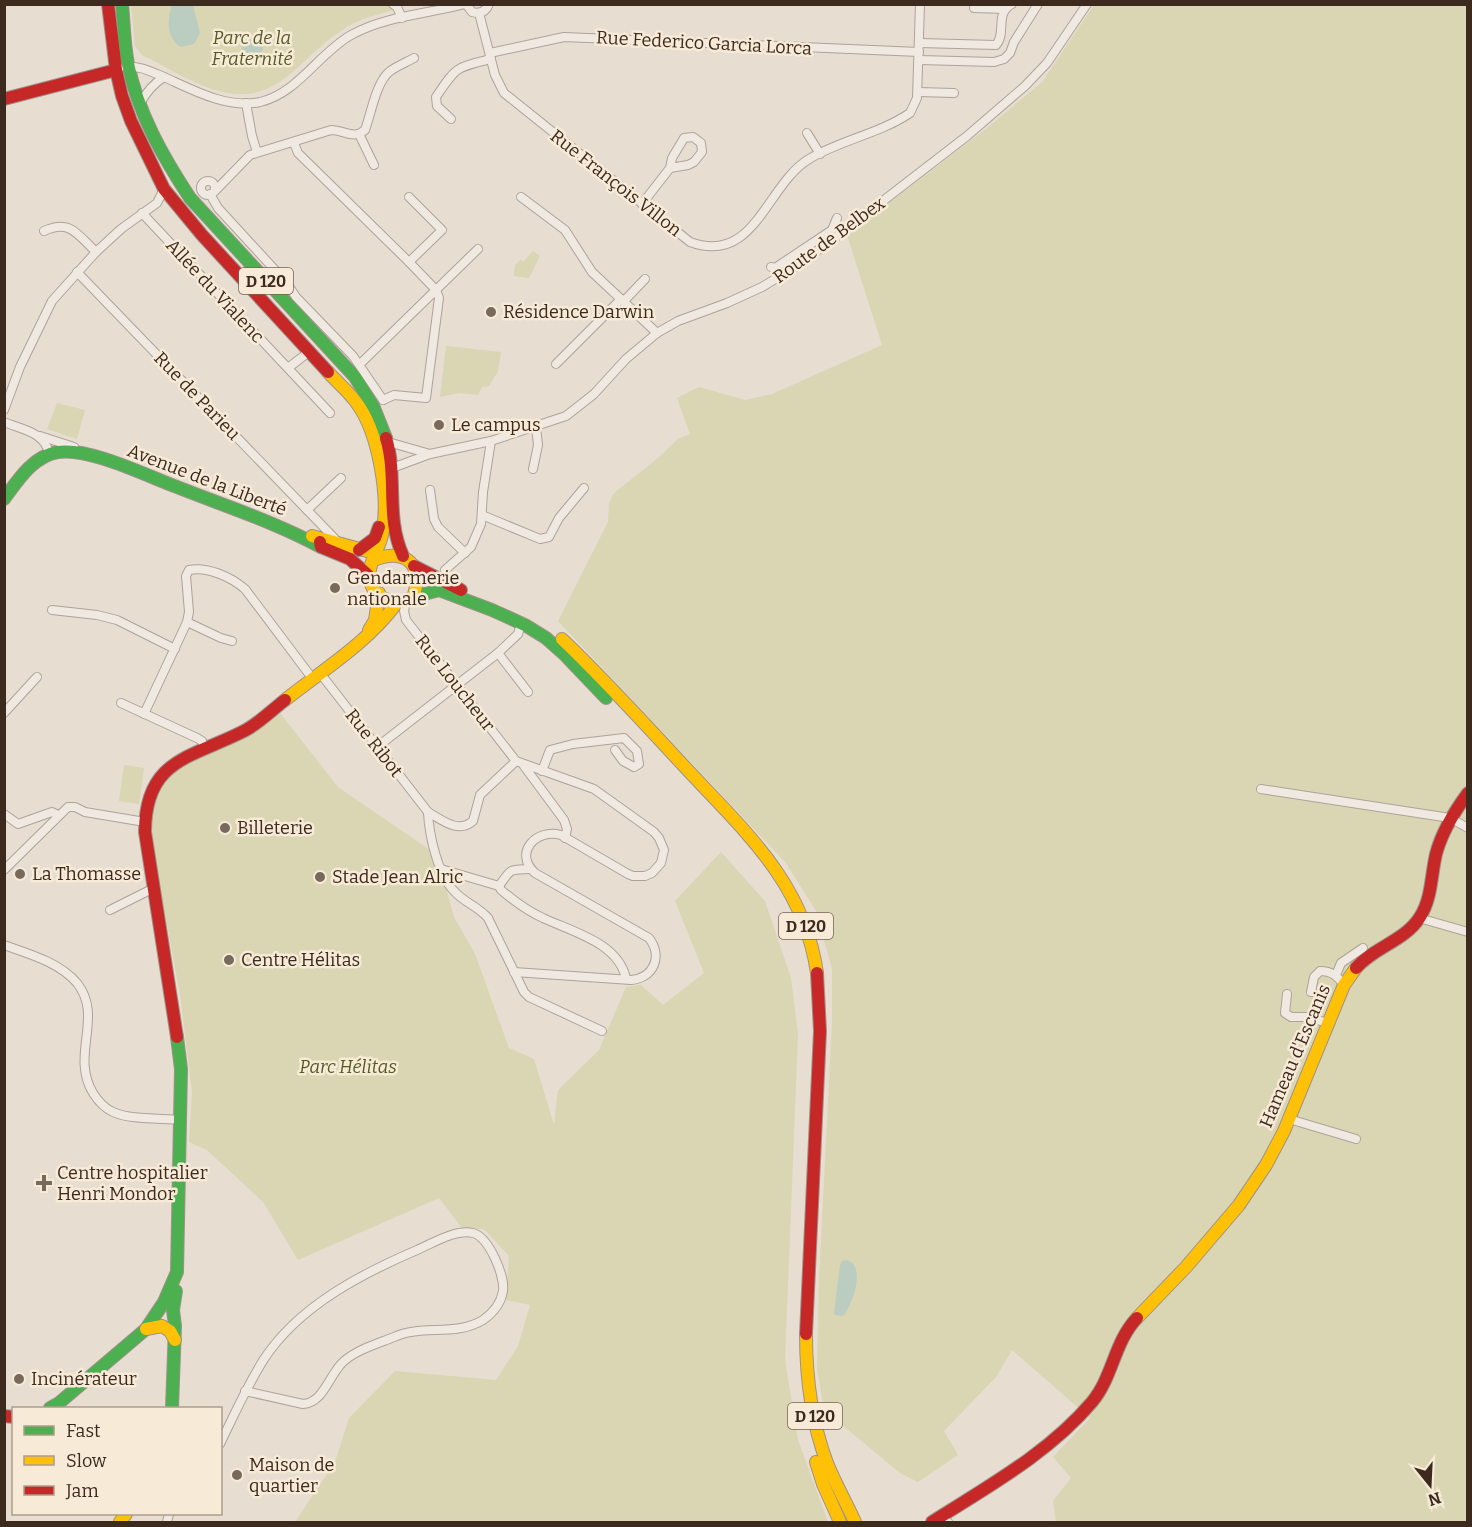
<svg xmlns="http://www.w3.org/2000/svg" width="1472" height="1527" font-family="Bitter,serif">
<rect width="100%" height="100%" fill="#e7ddd1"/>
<g fill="#dad5b3">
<path d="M388,4L396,9C376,15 358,19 341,31C295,61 277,110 212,89C188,81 165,66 142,55L135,46L131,5Z"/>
<polygon points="1094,5 1467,5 1467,1522 1056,1522 1053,1501 1071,1478 1053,1457 1090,1418 1012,1350 996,1377 944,1431 958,1455 918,1482 900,1473 824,1410 817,1369 819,1279 832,1024 832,969 816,911 786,863 558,621 608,522 609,503 614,493 658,458 678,439 690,434 677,398 699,387 745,400 772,394 882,345 847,235 982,132 1042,82"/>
<polygon points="533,251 540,256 529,278 514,276 515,265 521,259 523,262"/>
<polygon points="446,346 501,352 498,371 489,386 482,387 478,395 459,393 440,397"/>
<polygon points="57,403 85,410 77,439 47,429"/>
<polygon points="280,713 338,787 430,850 445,885 454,917 475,954 509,1048 534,1059 554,1125 558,1090 599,1050 626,987 641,985 663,1005 704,973 675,901 721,852 765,901 791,978 798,1034 785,1360 798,1440 828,1522 295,1522 335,1462 349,1418 395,1371 496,1380 518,1346 530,1305 506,1300 509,1256 484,1229 462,1228 439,1198 298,1260 263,1202 207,1150 189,1142 192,1092 180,994 151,840 150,812 158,790 175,769 261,727"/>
<polygon points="124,765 144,768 139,804 119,801"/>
</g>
<g fill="#bbccc0">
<path d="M172,5H193L200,33L194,44L181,47C166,38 167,20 172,5Z"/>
<polygon points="254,37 259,37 263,43 263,49 259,56 252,52 244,55 241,54 244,42"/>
<path d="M847,1260C866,1267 853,1301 845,1314L842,1316L836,1315L834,1313L840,1265L842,1261Z"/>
</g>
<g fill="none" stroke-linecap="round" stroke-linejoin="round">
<g stroke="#ada399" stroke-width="10">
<g id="street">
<polyline points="393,4 397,7 402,18"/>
<path d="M466,4L472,12C480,14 486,12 489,4"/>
<polyline points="974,8 1005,9"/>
<path d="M479,13L495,75L504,93L690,242C755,266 766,185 809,159C840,140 879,134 910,113L917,98L920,4"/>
<path d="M920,43L996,45C1007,33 994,14 1012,4"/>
<polyline points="490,53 564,37 919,52"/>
<polyline points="919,60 994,62 1004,59 1010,53 1014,42 1038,4"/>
<path d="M125,67C139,65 152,72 164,77C193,90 227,109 260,102C298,93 318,54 351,35C385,16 427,14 465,4"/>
<polyline points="918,92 954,93"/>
<polyline points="246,103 252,136 257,152"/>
<path d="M140,104C146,92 153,84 164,77"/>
<path d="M451,119L437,106L436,97C457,66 455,68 491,59"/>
<polyline points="807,133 820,154"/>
<polyline points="359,134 374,165"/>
<polyline points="294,143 298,153 409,262 436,290 439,298 426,398 394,395 383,400"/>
<circle cx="208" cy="188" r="7"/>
<path d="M215,191L250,155L331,130C344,130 354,140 365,130C371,114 376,83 389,72C395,67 407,62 414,58"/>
<polyline points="210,194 218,208 286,282 296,297 353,356 383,400"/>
<polyline points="521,197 565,230 592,272 657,333"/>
<polyline points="642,204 670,168 672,158 684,138 693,137 701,143 702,152 694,162 688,165 670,168"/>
<polyline points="142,213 330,413"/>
<path d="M44,231C70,219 77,234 96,252"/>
<polyline points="409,262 442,230 409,197"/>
<polyline points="771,267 775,268 832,230 837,218"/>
<polyline points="77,272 339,543"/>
<polyline points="623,302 645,279"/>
<polyline points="360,364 478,249"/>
<polyline points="556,364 621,299"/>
<polyline points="288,368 310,351"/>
<polyline points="4,410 20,367 52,301 96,252 121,229 157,203 164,189"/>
<path d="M4,422C23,430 44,432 49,453"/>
<polyline points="40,436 74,447"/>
<polyline points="388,442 430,454"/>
<polyline points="392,468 430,454 491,441 566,416 594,394 626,359 657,333 678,321 727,303 762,287 795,267 844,231 967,136 1025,86 1047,63 1087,4"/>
<polyline points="533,469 538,445 536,427"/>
<polyline points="430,490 434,519 438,527 465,553"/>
<polyline points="307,510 341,478"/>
<polyline points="482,515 540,539 549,537 559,518 584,488"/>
<polyline points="445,570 471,547 481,524 483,492 491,441"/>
<path d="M406,602L404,611L406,620L516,761L594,789L654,832L659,838L664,850L661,863L652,873L645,876H633L628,874L561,835C536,828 513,853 535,873L649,938C663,956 654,978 631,980L514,972"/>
<polyline points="52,610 97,615 117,620 175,649"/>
<polyline points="187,622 221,638 232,641"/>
<polyline points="498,653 528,692"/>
<path d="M320,673L428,812C442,820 458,834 473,821L480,795L516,761"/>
<polyline points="121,703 197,738 202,741 205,748"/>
<polyline points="4,713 37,677"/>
<path d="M144,714L187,622L189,612L186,576L189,570C207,566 231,577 245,589L312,678"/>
<polyline points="377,747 498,653 518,634 521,624"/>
<polyline points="524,766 564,820 567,829 565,838"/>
<polyline points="542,771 550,750 573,744 624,738 637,751 639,764 634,767 623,761 615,750"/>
<polyline points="1261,789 1450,818 1468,828"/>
<path d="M428,812C429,835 438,876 455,892C465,903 479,907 488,918L524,992L529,997L602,1031"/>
<polyline points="4,814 18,824 52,812 58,815"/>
<path d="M441,869L499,886C512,868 508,870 530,869"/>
<polyline points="4,870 68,807 75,807 85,812 145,822"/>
<path d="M499,886L501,890C514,901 527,911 543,918C573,932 619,943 626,979"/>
<polyline points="110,910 154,888"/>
<polyline points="1419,918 1468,932"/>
<path d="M4,945C29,954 59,962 77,983C104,1017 70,1055 93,1093C98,1101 104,1108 113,1112C130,1120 162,1118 181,1120"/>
<polyline points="1336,975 1341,963 1363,948"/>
<path d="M1311,992L1314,977L1320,971C1332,971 1337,976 1344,985"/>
<polyline points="1287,994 1285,1013 1291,1017 1306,1017 1328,1023"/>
<polyline points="1289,1119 1356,1139"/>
<path d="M220,1444C234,1415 247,1386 264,1359C299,1306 361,1274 417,1250C433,1243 456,1229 473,1233C489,1237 505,1276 503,1291C501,1303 493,1313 483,1320C455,1337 422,1324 394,1337C377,1344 355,1350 342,1363C329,1376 323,1403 303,1404L245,1391"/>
<polyline points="940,1518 948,1522"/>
<polyline points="167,1522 169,1514"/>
</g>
</g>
<g stroke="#9d9289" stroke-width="14">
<g id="fast">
<path d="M122,4C124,24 124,44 128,64C138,113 163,157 190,198L355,377L374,408L386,438"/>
<path d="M4,499C18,480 33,456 58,452C89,447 147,476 177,487C225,506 275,522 321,547"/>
<polyline points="413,597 439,590 492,610 525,625 546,638 564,654 606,698"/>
<polyline points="50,1408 59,1403 146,1329 164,1302 177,1272 181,1069 177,1037"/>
<polyline points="172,1408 175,1326 173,1310 176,1291"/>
</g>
</g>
<g stroke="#9d9289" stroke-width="14">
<g id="slow">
<path d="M328,372C337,382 348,391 356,402C379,432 390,499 382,535C379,550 367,564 370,580C374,600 396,607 413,597C425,565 405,547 374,560"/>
<polyline points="312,536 367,551"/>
<polyline points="369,630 375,620 379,593"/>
<path d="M562,639C604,679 643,722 683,765C742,829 804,881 817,973"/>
<path d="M285,700C323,670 367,643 396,604"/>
<polyline points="1137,1318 1186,1267 1239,1205 1266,1165 1284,1131 1344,985 1356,968"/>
<polyline points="146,1329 162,1326 170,1331 175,1340"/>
<path d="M806,1334C806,1376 812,1423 827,1463C835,1483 846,1502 855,1522"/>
<polyline points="816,1462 823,1484 840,1522"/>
<polyline points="120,1522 126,1514"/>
</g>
</g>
<g stroke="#9d9289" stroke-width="14">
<g id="jam">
<polyline points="108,4 116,70 122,96 131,121 164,189 202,235 328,372"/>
<polyline points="4,99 116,70"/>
<path d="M386,438C398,478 385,516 403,556"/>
<polyline points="320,542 321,547 350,559 370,577"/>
<polyline points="359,550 375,538 379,527"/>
<polyline points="414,566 461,590"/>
<path d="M1356,968C1374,947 1405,941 1420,917C1432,898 1431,875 1436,854C1442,831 1454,812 1468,793"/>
<path d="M177,1037L145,832C145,759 191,758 244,731C258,724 272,710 285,700"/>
<polyline points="806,1334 820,1031 817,973"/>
<polyline points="4,1416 14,1417"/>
<path d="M932,1522C987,1487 1049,1453 1092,1402C1113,1377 1114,1342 1137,1318"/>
</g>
</g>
<use href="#street" stroke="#efe9e2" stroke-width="8"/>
<use href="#fast" stroke="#4caf50" stroke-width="12"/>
<use href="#slow" stroke="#ffc107" stroke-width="12"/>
<use href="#jam" stroke="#c62828" stroke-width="12"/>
</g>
<g fill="#78695d" stroke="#f7ead7" stroke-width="2">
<circle cx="491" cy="312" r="6"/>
<circle cx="439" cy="425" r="6"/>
<circle cx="335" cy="588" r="6"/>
<circle cx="225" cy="828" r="6"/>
<circle cx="20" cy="874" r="6"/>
<circle cx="320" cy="877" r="6"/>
<circle cx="229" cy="960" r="6"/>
<path d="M41 1174h6v6h6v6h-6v6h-6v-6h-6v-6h6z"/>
<circle cx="19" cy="1379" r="6"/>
<circle cx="237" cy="1475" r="6"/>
</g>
<g text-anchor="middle" stroke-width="5" stroke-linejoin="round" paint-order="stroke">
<g fill="#f7ead7" stroke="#756456" stroke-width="1.5">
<rect x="239" y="268" width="54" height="26" rx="4.5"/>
<rect x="779" y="913" width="54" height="26" rx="4.5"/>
<rect x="788" y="1403" width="54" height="26" rx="4.5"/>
</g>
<g font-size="16" font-weight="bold" fill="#3d2a1f">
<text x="266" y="287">D 120</text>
<text x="806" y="932">D 120</text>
<text x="815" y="1422">D 120</text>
</g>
<g font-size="18" font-style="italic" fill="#555b25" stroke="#f7ead7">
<text x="252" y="44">Parc de la<tspan x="252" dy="21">Fraternité</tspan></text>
<text x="348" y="1073">Parc Hélitas</text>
</g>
<g font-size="18" fill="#3d2a1f" stroke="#f7ead7">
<text transform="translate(704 43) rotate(3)" y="6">Rue Federico Garcia Lorca</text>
<text transform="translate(616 183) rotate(38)" y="6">Rue François Villon</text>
<text transform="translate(829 240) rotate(-36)" y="6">Route de Belbex</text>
<text transform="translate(215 291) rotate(47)" y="6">Allée du Vialenc</text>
<text transform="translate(197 396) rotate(46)" y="6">Rue de Parieu</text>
<text transform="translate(207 480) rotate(21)" y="6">Avenue de la Liberté</text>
<text transform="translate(455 683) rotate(52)" y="6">Rue Loucheur</text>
<text transform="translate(374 743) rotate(52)" y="6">Rue Ribot</text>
<text transform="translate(1295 1056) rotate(-67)" y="6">Hameau d'Escanis</text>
</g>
<g font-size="18" fill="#3d2a1f" stroke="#f7ead7" text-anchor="start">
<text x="503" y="318">Résidence Darwin</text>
<text x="451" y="431">Le campus</text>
<text x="347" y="584">Gendarmerie<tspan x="347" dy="21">nationale</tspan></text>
<text x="237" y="834">Billeterie</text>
<text x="32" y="880">La Thomasse</text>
<text x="332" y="883">Stade Jean Alric</text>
<text x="241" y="966">Centre Hélitas</text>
<text x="57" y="1179">Centre hospitalier<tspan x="57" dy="21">Henri Mondor</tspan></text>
<text x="31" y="1385">Incinérateur</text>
<text x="249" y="1471">Maison de<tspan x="249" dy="21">quartier</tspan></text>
</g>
</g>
<rect width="1472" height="1527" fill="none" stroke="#3d2a1f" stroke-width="12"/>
<rect x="12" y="1407" width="210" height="108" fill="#f7ead7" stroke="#ad9d8d" stroke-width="1.5"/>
<rect x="24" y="1426" width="30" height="9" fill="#4caf50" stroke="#ad9d8d" stroke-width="1.5"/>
<text x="66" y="1437" font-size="18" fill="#3d2a1f">Fast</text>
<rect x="24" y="1456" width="30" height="9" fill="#ffc107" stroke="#ad9d8d" stroke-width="1.5"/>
<text x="66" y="1467" font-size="18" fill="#3d2a1f">Slow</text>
<rect x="24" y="1486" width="30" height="9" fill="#c62828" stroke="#ad9d8d" stroke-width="1.5"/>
<text x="66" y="1497" font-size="18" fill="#3d2a1f">Jam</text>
<g transform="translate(1430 1485) rotate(162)" stroke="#f7ead7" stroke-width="4.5" paint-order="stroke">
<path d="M0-4.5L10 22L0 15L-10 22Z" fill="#3d2a1f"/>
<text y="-9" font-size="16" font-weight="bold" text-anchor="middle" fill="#3d2a1f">N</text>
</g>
</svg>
